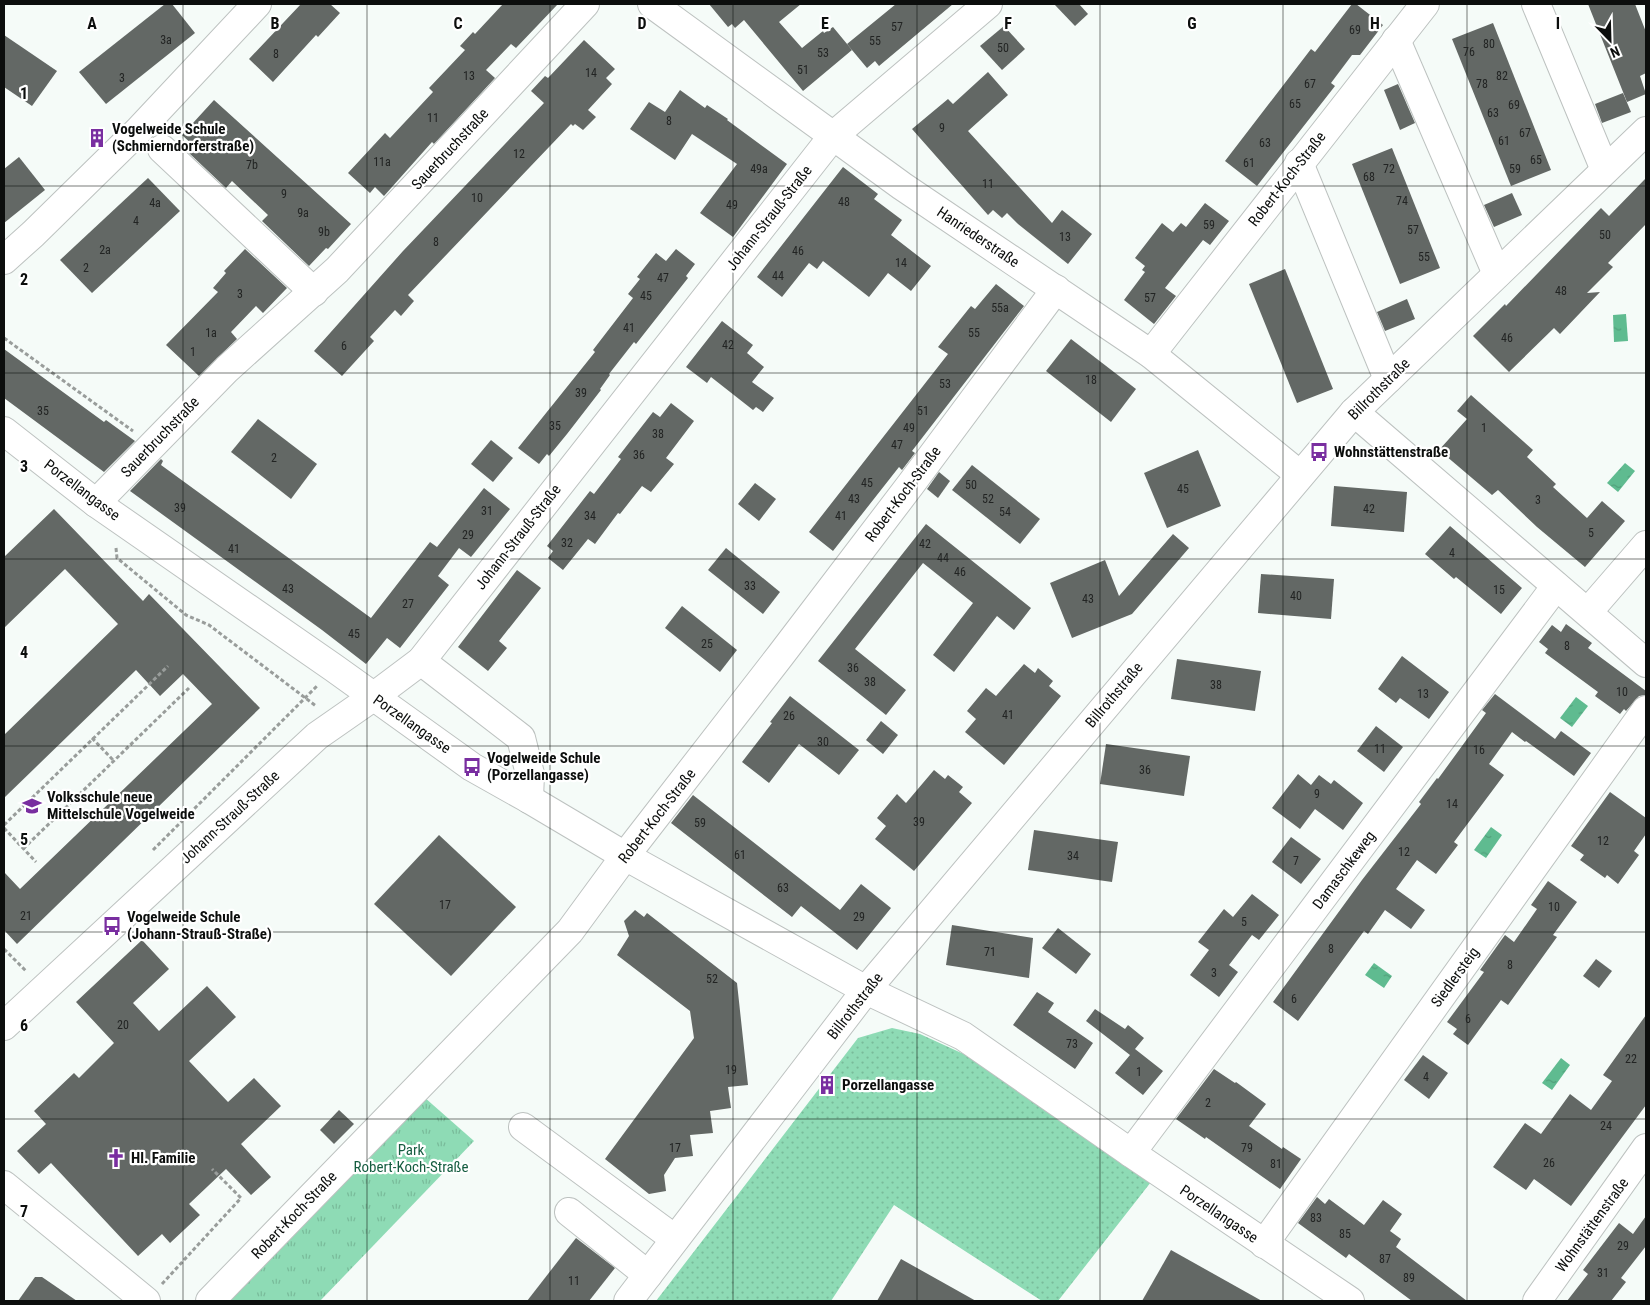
<svg xmlns="http://www.w3.org/2000/svg" width="1650" height="1305" font-family="'Roboto Condensed',sans-serif">
<defs>
<pattern id="grass-dots" width="8" height="8" patternUnits="userSpaceOnUse" patternTransform="scale(1.25)"><rect width="8" height="8" fill="#8edbb5"/><path d="M2 2h.1M6 6h.1" fill="none" stroke="#79bb9a" stroke-width="1.8" stroke-linecap="round"/></pattern>
<pattern id="park-tufts" width="24" height="20" patternUnits="userSpaceOnUse" patternTransform="scale(1.25)"><rect width="24" height="20" fill="#8edbb5"/><path d="M3 7l-1-3M5 7V3M7 7l1-3M15 17l-1-3M17 17v-4M19 17l1-3" fill="none" stroke="#79bb9a"/></pattern>
<pattern id="water-ripples" width="26" height="14" patternUnits="userSpaceOnUse" patternTransform="scale(1.25)"><rect width="26" height="14" fill="#5fbb90"/><path d="M2 4q2-2 4 0t4 0M15 11q2-2 4 0t4 0" fill="none" stroke="#51a07b"/></pattern>
</defs>
<rect width="100%" height="100%" fill="#f5fbf8"/>
<polygon fill="url(#grass-dots)" points="892,1028 920,1034 968,1056 1151,1182 1058,1301 1042,1301 894,1205 831,1301 656,1301 858,1038"/>
<polygon fill="url(#park-tufts)" points="424,1097 474,1141 320,1301 228,1301"/>
<g fill="url(#water-ripples)">
<polygon points="1626,314 1628,341 1614,342 1613,315"/>
<polygon points="1625,463 1635,471 1618,492 1607,483"/>
<polygon points="1576,697 1588,706 1572,727 1560,718"/>
<polygon points="1491,827 1502,835 1486,858 1474,850"/>
<polygon points="1374,963 1392,976 1384,988 1365,975"/>
<polygon points="1561,1058 1570,1065 1552,1090 1542,1083"/>
</g>
<g fill="#636865">
<polygon points="165,4 172,4 195,33 106,104 79,72"/>
<polygon points="301,4 330,4 340,13 318,37 316,35 273,82 249,59"/>
<polygon points="503,4 558,4 516,48 511,44 486,70 495,78 434,144 432,142 384,196 375,187 370,193 348,173 385,133 390,138 433,92 429,88 465,50 460,46 473,32 475,34"/>
<polygon points="709,4 801,4 779,22 802,48 823,31 824,33 833,27 852,50 803,91 744,20 735,28 732,24 728,27"/>
<polygon points="896,4 953,4 879,66 875,61 867,68 847,44"/>
<polygon points="1054,4 1079,4 1088,14 1075,26"/>
<polygon points="1352,4 1356,4 1383,25 1360,55 1352,55 1331,83 1335,86 1257,186 1225,161 1311,49 1315,52"/>
<polygon points="1588,4 1635,4 1646,32 1646,73 1640,76 1646,94 1627,102"/>
<polygon points="1493,23 1551,170 1511,186 1452,39"/>
<polygon points="1004,26 1025,49 1002,70 980,46"/>
<polygon points="4,35 57,71 32,106 4,87"/>
<polygon points="584,40 615,69 606,78 612,84 588,110 596,117 583,130 575,124 573,126 571,124 408,295 414,301 401,316 395,310 370,337 374,341 342,376 314,351 403,251 544,103 531,91 545,76 548,78"/>
<polygon points="988,72 1008,95 968,131 1052,223 1062,210 1092,234 1068,264 1018,224 1007,213 1002,218 993,210 988,215 912,129 948,99 953,104"/>
<polygon points="1398,84 1415,123 1400,130 1384,90"/>
<polygon points="680,90 705,108 707,105 728,119 727,120 787,164 733,237 700,213 737,164 692,134 675,160 630,129 649,102 665,112"/>
<polygon points="1623,93 1631,112 1602,123 1595,104"/>
<polygon points="214,100 351,224 328,249 326,248 309,266 262,221 268,215 232,181 226,188 189,153 195,147 182,135"/>
<polygon points="1392,148 1440,268 1400,284 1352,164"/>
<polygon points="19,157 45,190 4,223 4,169"/>
<polygon points="843,167 878,194 874,199 902,220 891,235 931,266 911,291 888,273 869,297 823,261 817,269 809,263 782,297 757,277"/>
<polygon points="148,178 180,211 92,293 60,260"/>
<polygon points="1646,178 1646,224 1608,263 1613,267 1587,293 1600,292 1560,334 1554,328 1509,372 1473,336 1505,304 1506,306 1601,208 1609,216"/>
<polygon points="1512,193 1522,215 1494,227 1484,205"/>
<polygon points="1205,203 1229,221 1210,245 1203,240 1165,288 1176,296 1154,324 1124,300 1145,272 1142,270 1145,266 1135,258 1162,223 1173,232 1181,223 1186,227"/>
<polygon points="245,249 287,288 263,313 256,306 231,332 237,339 199,376 166,345 218,292 213,288 226,273 224,271"/>
<polygon points="676,249 695,264 686,276 688,278 636,344 634,342 609,374 610,375 600,389 601,390 567,434 549,456 547,454 539,464 518,448 595,352 593,350 633,298 628,294 640,279 637,277 656,253 666,261"/>
<polygon points="1285,269 1333,389 1297,403 1249,284"/>
<polygon points="996,284 1024,306 912,451 915,453 902,470 899,467 833,551 809,532 948,354 938,347 971,306 975,309"/>
<polygon points="1407,299 1415,319 1385,331 1377,312"/>
<polygon points="722,321 753,345 747,353 764,367 752,382 774,398 763,412 756,407 753,410 711,377 707,383 686,367"/>
<polygon points="1071,339 1136,389 1111,422 1046,371"/>
<polygon points="4,349 104,422 106,420 135,441 104,472 4,398"/>
<polygon points="1471,395 1533,450 1527,457 1556,484 1553,487 1587,518 1602,501 1625,521 1585,567 1537,527 1498,490 1492,495 1439,450 1467,419 1457,411"/>
<polygon points="671,403 694,421 666,458 674,464 651,492 642,486 620,514 618,513 595,544 588,539 563,570 548,558 553,551 547,546 590,491 594,494 621,459 618,457 653,412 660,417"/>
<polygon points="258,419 317,464 291,499 231,452"/>
<polygon points="491,440 513,458 493,482 471,464"/>
<polygon points="1198,450 1221,506 1167,528 1144,473"/>
<polygon points="161,459 163,461 161,465 371,618 430,542 437,547 484,488 510,509 471,557 459,548 438,576 449,585 400,648 387,638 366,664 322,630 130,491"/>
<polygon points="972,465 1040,519 1020,544 952,490"/>
<polygon points="939,472 950,481 938,498 927,489"/>
<polygon points="755,483 776,499 759,521 738,504"/>
<polygon points="1334,486 1407,492 1404,532 1331,526"/>
<polygon points="54,509 143,601 149,594 260,708 17,944 4,930 4,872 20,889 212,704 183,674 160,696 136,670 4,798 4,735 118,624 65,569 4,628 4,557"/>
<polygon points="926,524 1031,608 1014,630 997,616 954,672 933,655 973,603 923,563 855,649 906,690 886,715 818,661"/>
<polygon points="1450,526 1522,588 1501,614 1456,577 1454,579 1425,554"/>
<polygon points="1173,534 1189,548 1132,614 1072,638 1050,583 1105,560 1119,596"/>
<polygon points="726,548 780,592 763,614 708,570"/>
<polygon points="517,570 541,588 499,641 507,648 488,671 458,647"/>
<polygon points="1261,574 1334,579 1331,619 1258,613"/>
<polygon points="682,606 737,650 720,672 665,628"/>
<polygon points="1566,624 1592,643 1588,648 1646,691 1646,695 1639,696 1626,711 1624,709 1620,714 1595,696 1598,692 1545,653 1548,649 1539,642 1552,625 1561,632"/>
<polygon points="1402,656 1449,692 1429,719 1400,698 1396,703 1378,689"/>
<polygon points="1177,659 1261,671 1255,711 1171,699"/>
<polygon points="1024,664 1035,673 1038,668 1053,681 1049,686 1061,696 1004,765 965,732 976,719 967,711 986,688 996,696"/>
<polygon points="1495,694 1555,739 1561,731 1591,753 1574,776 1526,741 1525,742 1512,732 1489,764 1504,775 1454,842 1458,845 1436,874 1417,860 1396,889 1425,910 1411,929 1385,910 1368,934 1364,931 1298,1021 1273,1002 1362,880 1421,804 1419,802 1437,778 1438,779 1486,713 1482,710"/>
<polygon points="790,696 859,750 839,775 799,744 769,783 742,762 772,723 770,722"/>
<polygon points="881,721 898,735 883,754 866,740"/>
<polygon points="1376,726 1403,747 1384,772 1357,751"/>
<polygon points="1106,744 1190,756 1184,796 1100,784"/>
<polygon points="934,770 945,779 948,775 963,787 959,792 972,803 914,871 875,839 886,826 877,818 897,794 906,803"/>
<polygon points="1298,774 1311,785 1319,775 1331,784 1334,780 1363,803 1343,830 1315,809 1300,829 1272,808"/>
<polygon points="1610,792 1646,818 1646,834 1634,851 1639,855 1618,884 1607,875 1605,878 1580,860 1584,855 1571,846"/>
<polygon points="693,795 840,910 861,884 891,908 857,950 801,906 792,917 671,823"/>
<polygon points="1034,830 1118,842 1112,882 1028,870"/>
<polygon points="439,835 516,907 451,976 374,904"/>
<polygon points="1291,837 1321,859 1301,884 1272,862"/>
<polygon points="1548,881 1577,902 1553,935 1557,937 1508,1005 1501,1000 1468,1045 1453,1034 1457,1029 1447,1022 1484,972 1480,970 1505,935 1514,942 1537,909 1531,905"/>
<polygon points="1252,894 1279,915 1259,940 1252,935 1229,965 1238,972 1219,997 1190,975 1209,950 1198,942 1224,909 1233,917"/>
<polygon points="635,910 644,917 647,913 737,983 748,1085 728,1087 731,1108 710,1111 713,1133 690,1135 693,1156 675,1158 664,1175 666,1191 649,1194 605,1159 694,1038 690,1011 617,955 629,936 624,921"/>
<polygon points="952,925 1033,938 1029,978 946,965"/>
<polygon points="1058,928 1091,954 1076,974 1042,948"/>
<polygon points="142,940 169,969 133,1003 159,1031 207,986 236,1017 189,1061 228,1102 254,1078 281,1106 241,1144 271,1177 251,1195 226,1169 189,1204 200,1215 170,1243 162,1234 138,1256 51,1163 39,1174 17,1151 46,1124 34,1111 74,1073 79,1078 114,1043 76,1002"/>
<polygon points="1596,959 1612,971 1599,988 1583,976"/>
<polygon points="1037,992 1054,1003 1048,1012 1093,1043 1075,1069 1013,1025"/>
<polygon points="1095,1009 1125,1029 1128,1025 1144,1038 1135,1049 1163,1071 1143,1095 1115,1073 1130,1055 1086,1021"/>
<polygon points="1646,1015 1646,1105 1571,1206 1534,1179 1526,1190 1493,1167 1525,1123 1541,1134 1570,1094 1591,1110 1612,1081 1603,1075"/>
<polygon points="1423,1055 1448,1073 1429,1099 1404,1080"/>
<polygon points="1214,1069 1235,1083 1236,1082 1266,1104 1249,1126 1282,1149 1283,1147 1301,1159 1280,1189 1206,1137 1205,1139 1176,1119"/>
<polygon points="339,1110 354,1124 334,1144 320,1130"/>
<polygon points="1317,1197 1325,1204 1329,1199 1364,1225 1383,1200 1402,1214 1390,1231 1401,1239 1396,1247 1467,1301 1412,1301 1349,1254 1346,1258 1298,1223"/>
<polygon points="1646,1216 1646,1246 1621,1278 1626,1282 1611,1301 1567,1301 1588,1274 1583,1270 1619,1223 1633,1234"/>
<polygon points="576,1238 615,1268 589,1301 527,1301"/>
<polygon points="1171,1250 1262,1301 1142,1301"/>
<polygon points="901,1259 976,1301 877,1301"/>
<polygon points="35,1277 42,1277 77,1301 18,1301"/>
</g>
<g fill="none" stroke-linecap="round" stroke-linejoin="round">
<g stroke="#bdc2c0" stroke-width="30">
<g id="minor">
<polyline points="652,4 902,186 1151,354 1300,475"/>
<polyline points="1536,4 1605,170"/>
<polyline points="1396,40 1497,274"/>
<polyline points="162,149 314,292"/>
<polyline points="1299,163 1388,379"/>
<polyline points="4,260 33,234 138,131 257,4"/>
<polyline points="1151,354 1425,4"/>
<polyline points="1354,412 1646,663"/>
<polyline points="4,431 96,503 334,668 472,767 529,799 625,856 866,990 963,1036 1131,1153 1350,1301"/>
<polyline points="96,503 227,369 337,270 585,4"/>
<polyline points="1588,612 1646,545"/>
<polyline points="421,661 521,738 530,774 529,799"/>
<polyline points="4,1026 317,736 373,697 421,661 833,136 988,4"/>
<polyline points="523,1127 675,1239"/>
<polyline points="1131,1153 1556,586"/>
<polyline points="4,1185 146,1301"/>
<polyline points="569,1212 648,1275"/>
<polyline points="1264,1244 1646,710"/>
<polyline points="210,1301 570,931 625,856 780,656 911,484 1056,289"/>
<polyline points="628,1301 866,990 1354,412 1646,131"/>
<polyline points="1537,1301 1646,1148"/>
</g>
</g>
<g stroke="#999d9b" stroke-width="3" stroke-dasharray="4 2.5" stroke-linecap="butt">
<polyline points="4,338 133,431"/>
<polyline points="116,548 117,558 186,615 209,625 316,706"/>
<polyline points="92,738 114,761"/>
<polyline points="4,825 168,666"/>
<polyline points="4,828 36,862"/>
<polyline points="23,849 189,688"/>
<polyline points="153,850 317,686"/>
<polyline points="4,949 26,971"/>
<polyline points="162,1284 241,1198 212,1169"/>
</g>
<use href="#minor" stroke="#fff" stroke-width="28"/>
</g>
<path fill="none" stroke="#0c0e0d" stroke-width="1" stroke-opacity="0.55" d="M183,4V1301M367,4V1301M550,4V1301M733,4V1301M917,4V1301M1100,4V1301M1283,4V1301M1467,4V1301M4,186H1646M4,373H1646M4,559H1646M4,746H1646M4,932H1646M4,1119H1646"/>
<defs>
<g id="building-bare" transform="scale(1.5)"><path d="M-4-6H4V6H1V3H-1V6H-4ZM-2.5-4.3h1.7v1.8h-1.7ZM.8-4.3h1.7v1.8H.8ZM-2.5-1h1.7V.8h-1.7ZM.8-1h1.7V.8H.8Z" fill="#792ea0" stroke="#fff" stroke-width="2.5" paint-order="stroke"/></g>
<g id="bus-bare" transform="scale(1.5)"><path d="M-5-6H5V4H4V6H2V4H-2V6H-4V4H-5ZM-3.5-4V0h7V-4ZM-3.5 1.2v1.5H-2V1.2ZM2 1.2v1.5H3.5V1.2Z" fill="#792ea0" stroke="#fff" stroke-width="2.5" paint-order="stroke"/></g>
<g id="school-bare" transform="scale(1.5)"><path d="M0-5L7-2L0 1L-7-2ZM-4 1L0 2.5L4 1V4Q0 6-4 4Z" fill="#792ea0" stroke="#fff" stroke-width="2.5" paint-order="stroke"/></g>
<g id="church-bare" transform="scale(1.5)"><path d="M-1.2-6h2.4v3.5h3.3v2.4h-3.3V6h-2.4V-.1h-3.3v-2.4h3.3Z" fill="#792ea0" stroke="#fff" stroke-width="2.5" paint-order="stroke"/></g>
</defs>
<g fill-rule="evenodd">
<use href="#building-bare" x="97" y="138"/>
<use href="#bus-bare" x="1319" y="452"/>
<use href="#bus-bare" x="472" y="767"/>
<use href="#school-bare" x="32" y="806"/>
<use href="#bus-bare" x="112" y="926"/>
<use href="#building-bare" x="827" y="1085"/>
<use href="#church-bare" x="116" y="1158"/>
</g>
<g text-anchor="middle" stroke-width="4.5" stroke-linejoin="round" paint-order="stroke">
<g font-size="12" fill="#222423">
<text x="897" y="31">57</text>
<text x="1355" y="34">69</text>
<text x="166" y="44">3a</text>
<text x="875" y="45">55</text>
<text x="1489" y="48">80</text>
<text x="1003" y="52">50</text>
<text x="1469" y="56">76</text>
<text x="823" y="57">53</text>
<text x="276" y="58">8</text>
<text x="803" y="74">51</text>
<text x="591" y="77">14</text>
<text x="469" y="80">13</text>
<text x="1502" y="80">82</text>
<text x="122" y="82">3</text>
<text x="1310" y="88">67</text>
<text x="1482" y="88">78</text>
<text x="1295" y="108">65</text>
<text x="1514" y="109">69</text>
<text x="1493" y="117">63</text>
<text x="433" y="122">11</text>
<text x="669" y="125">8</text>
<text x="942" y="132">9</text>
<text x="1525" y="137">67</text>
<text x="1504" y="145">61</text>
<text x="1265" y="147">63</text>
<text x="519" y="158">12</text>
<text x="1536" y="164">65</text>
<text x="382" y="166">11a</text>
<text x="1249" y="167">61</text>
<text x="252" y="169">7b</text>
<text x="759" y="173">49a</text>
<text x="1389" y="173">72</text>
<text x="1515" y="173">59</text>
<text x="1369" y="181">68</text>
<text x="988" y="188">11</text>
<text x="284" y="198">9</text>
<text x="477" y="202">10</text>
<text x="1402" y="205">74</text>
<text x="844" y="206">48</text>
<text x="155" y="207">4a</text>
<text x="732" y="209">49</text>
<text x="303" y="217">9a</text>
<text x="136" y="225">4</text>
<text x="1209" y="229">59</text>
<text x="1413" y="234">57</text>
<text x="324" y="236">9b</text>
<text x="1605" y="239">50</text>
<text x="1065" y="241">13</text>
<text x="436" y="246">8</text>
<text x="105" y="254">2a</text>
<text x="798" y="255">46</text>
<text x="1424" y="261">55</text>
<text x="901" y="267">14</text>
<text x="86" y="272">2</text>
<text x="778" y="280">44</text>
<text x="663" y="282">47</text>
<text x="1561" y="295">48</text>
<text x="240" y="298">3</text>
<text x="646" y="300">45</text>
<text x="1150" y="302">57</text>
<text x="1000" y="312">55a</text>
<text x="629" y="332">41</text>
<text x="211" y="337">1a</text>
<text x="974" y="337">55</text>
<text x="1507" y="342">46</text>
<text x="728" y="349">42</text>
<text x="344" y="350">6</text>
<text x="193" y="356">1</text>
<text x="1091" y="384">18</text>
<text x="945" y="388">53</text>
<text x="581" y="397">39</text>
<text x="43" y="415">35</text>
<text x="923" y="415">51</text>
<text x="555" y="430">35</text>
<text x="909" y="432">49</text>
<text x="1484" y="432">1</text>
<text x="658" y="438">38</text>
<text x="897" y="449">47</text>
<text x="639" y="459">36</text>
<text x="274" y="462">2</text>
<text x="867" y="487">45</text>
<text x="971" y="489">50</text>
<text x="1183" y="493">45</text>
<text x="854" y="503">43</text>
<text x="988" y="503">52</text>
<text x="1538" y="504">3</text>
<text x="180" y="512">39</text>
<text x="1369" y="513">42</text>
<text x="487" y="515">31</text>
<text x="1005" y="516">54</text>
<text x="590" y="520">34</text>
<text x="841" y="520">41</text>
<text x="1591" y="537">5</text>
<text x="468" y="539">29</text>
<text x="567" y="547">32</text>
<text x="925" y="548">42</text>
<text x="234" y="553">41</text>
<text x="1452" y="557">4</text>
<text x="943" y="562">44</text>
<text x="960" y="576">46</text>
<text x="750" y="590">33</text>
<text x="288" y="593">43</text>
<text x="1499" y="594">15</text>
<text x="1296" y="600">40</text>
<text x="1088" y="603">43</text>
<text x="408" y="608">27</text>
<text x="354" y="638">45</text>
<text x="707" y="648">25</text>
<text x="1567" y="650">8</text>
<text x="853" y="672">36</text>
<text x="870" y="686">38</text>
<text x="1216" y="689">38</text>
<text x="1622" y="696">10</text>
<text x="1423" y="698">13</text>
<text x="1008" y="719">41</text>
<text x="789" y="720">26</text>
<text x="823" y="746">30</text>
<text x="1380" y="753">11</text>
<text x="1479" y="754">16</text>
<text x="1145" y="774">36</text>
<text x="1317" y="798">9</text>
<text x="1452" y="808">14</text>
<text x="919" y="826">39</text>
<text x="700" y="827">59</text>
<text x="1603" y="845">12</text>
<text x="1404" y="856">12</text>
<text x="740" y="859">61</text>
<text x="1073" y="860">34</text>
<text x="1296" y="865">7</text>
<text x="783" y="892">63</text>
<text x="445" y="909">17</text>
<text x="1554" y="911">10</text>
<text x="26" y="920">21</text>
<text x="859" y="921">29</text>
<text x="1244" y="926">5</text>
<text x="1331" y="953">8</text>
<text x="990" y="956">71</text>
<text x="1510" y="969">8</text>
<text x="1214" y="977">3</text>
<text x="712" y="983">52</text>
<text x="1294" y="1003">6</text>
<text x="1468" y="1023">6</text>
<text x="123" y="1029">20</text>
<text x="1072" y="1048">73</text>
<text x="1631" y="1063">22</text>
<text x="731" y="1074">19</text>
<text x="1139" y="1076">1</text>
<text x="1426" y="1081">4</text>
<text x="1208" y="1107">2</text>
<text x="1606" y="1130">24</text>
<text x="675" y="1152">17</text>
<text x="1247" y="1152">79</text>
<text x="1549" y="1167">26</text>
<text x="1276" y="1168">81</text>
<text x="1316" y="1222">83</text>
<text x="1345" y="1238">85</text>
<text x="1623" y="1250">29</text>
<text x="1385" y="1263">87</text>
<text x="1603" y="1277">31</text>
<text x="1409" y="1282">89</text>
<text x="574" y="1285">11</text>
</g>
<g font-size="15" font-weight="bold" fill="#0c0e0d" stroke="#fff" text-anchor="start">
<text x="112" y="134">Vogelweide Schule<tspan x="112" dy="17">(Schmierndorferstraße)</tspan></text>
<text x="1334" y="457">Wohnstättenstraße</text>
<text x="487" y="763">Vogelweide Schule<tspan x="487" dy="17">(Porzellangasse)</tspan></text>
<text x="47" y="802">Volksschule neue<tspan x="47" dy="17">Mittelschule Vogelweide</tspan></text>
<text x="127" y="922">Vogelweide Schule<tspan x="127" dy="17">(Johann-Strauß-Straße)</tspan></text>
<text x="842" y="1090">Porzellangasse</text>
<text x="131" y="1163">Hl. Familie</text>
</g>
<g font-size="15" fill="#0c0e0d" stroke="#fff">
<text transform="translate(450 149) rotate(-47)" y="5">Sauerbruchstraße</text>
<text transform="translate(1287 179) rotate(-52)" y="5">Robert-Koch-Straße</text>
<text transform="translate(769 218) rotate(-52)" y="5">Johann-Strauß-Straße</text>
<text transform="translate(978 237) rotate(34)" y="5">Hanriederstraße</text>
<text transform="translate(1379 389) rotate(-45)" y="5">Billrothstraße</text>
<text transform="translate(160 437) rotate(-46)" y="5">Sauerbruchstraße</text>
<text transform="translate(82 490) rotate(37)" y="5">Porzellangasse</text>
<text transform="translate(903 494) rotate(-53)" y="5">Robert-Koch-Straße</text>
<text transform="translate(518 537) rotate(-52)" y="5">Johann-Strauß-Straße</text>
<text transform="translate(1114 695) rotate(-50)" y="5">Billrothstraße</text>
<text transform="translate(412 724) rotate(35)" y="5">Porzellangasse</text>
<text transform="translate(657 816) rotate(-52)" y="5">Robert-Koch-Straße</text>
<text transform="translate(230 817) rotate(-43)" y="5">Johann-Strauß-Straße</text>
<text transform="translate(1344 870) rotate(-53)" y="5">Damaschkeweg</text>
<text transform="translate(1455 977) rotate(-54)" y="5">Siedlersteig</text>
<text transform="translate(855 1006) rotate(-52)" y="5">Billrothstraße</text>
<text transform="translate(1219 1214) rotate(34)" y="5">Porzellangasse</text>
<text transform="translate(294 1215) rotate(-46)" y="5">Robert-Koch-Straße</text>
<text transform="translate(1592 1225) rotate(-54)" y="5">Wohnstättenstraße</text>
</g>
<g font-size="15" fill="#155d40" stroke="#fff">
<text x="411" y="1155">Park<tspan x="411" dy="17">Robert-Koch-Straße</tspan></text>
</g>
</g>
<g font-size="16" text-anchor="middle" font-weight="bold" fill="#0c0e0d" stroke="#fff" stroke-width="4.5" stroke-linejoin="round" paint-order="stroke">
<text x="92" y="29">A</text>
<text x="275" y="29">B</text>
<text x="458" y="29">C</text>
<text x="642" y="29">D</text>
<text x="825" y="29">E</text>
<text x="1008" y="29">F</text>
<text x="1192" y="29">G</text>
<text x="1375" y="29">H</text>
<text x="1558" y="29">I</text>
<text x="24" y="99">1</text>
<text x="24" y="285">2</text>
<text x="24" y="472">3</text>
<text x="24" y="658">4</text>
<text x="24" y="845">5</text>
<text x="24" y="1031">6</text>
<text x="24" y="1217">7</text>
</g>
<rect width="1650" height="1305" fill="none" stroke="#0c0e0d" stroke-width="10"/>
<g transform="translate(1610 40) rotate(157)" stroke="#ffffff" stroke-width="4" paint-order="stroke">
<path d="M0-4L9 19L0 12L-9 19Z" fill="#0c0e0d"/>
<text y="-8" font-size="14" font-weight="bold" text-anchor="middle" fill="#0c0e0d">N</text>
</g>
</svg>
